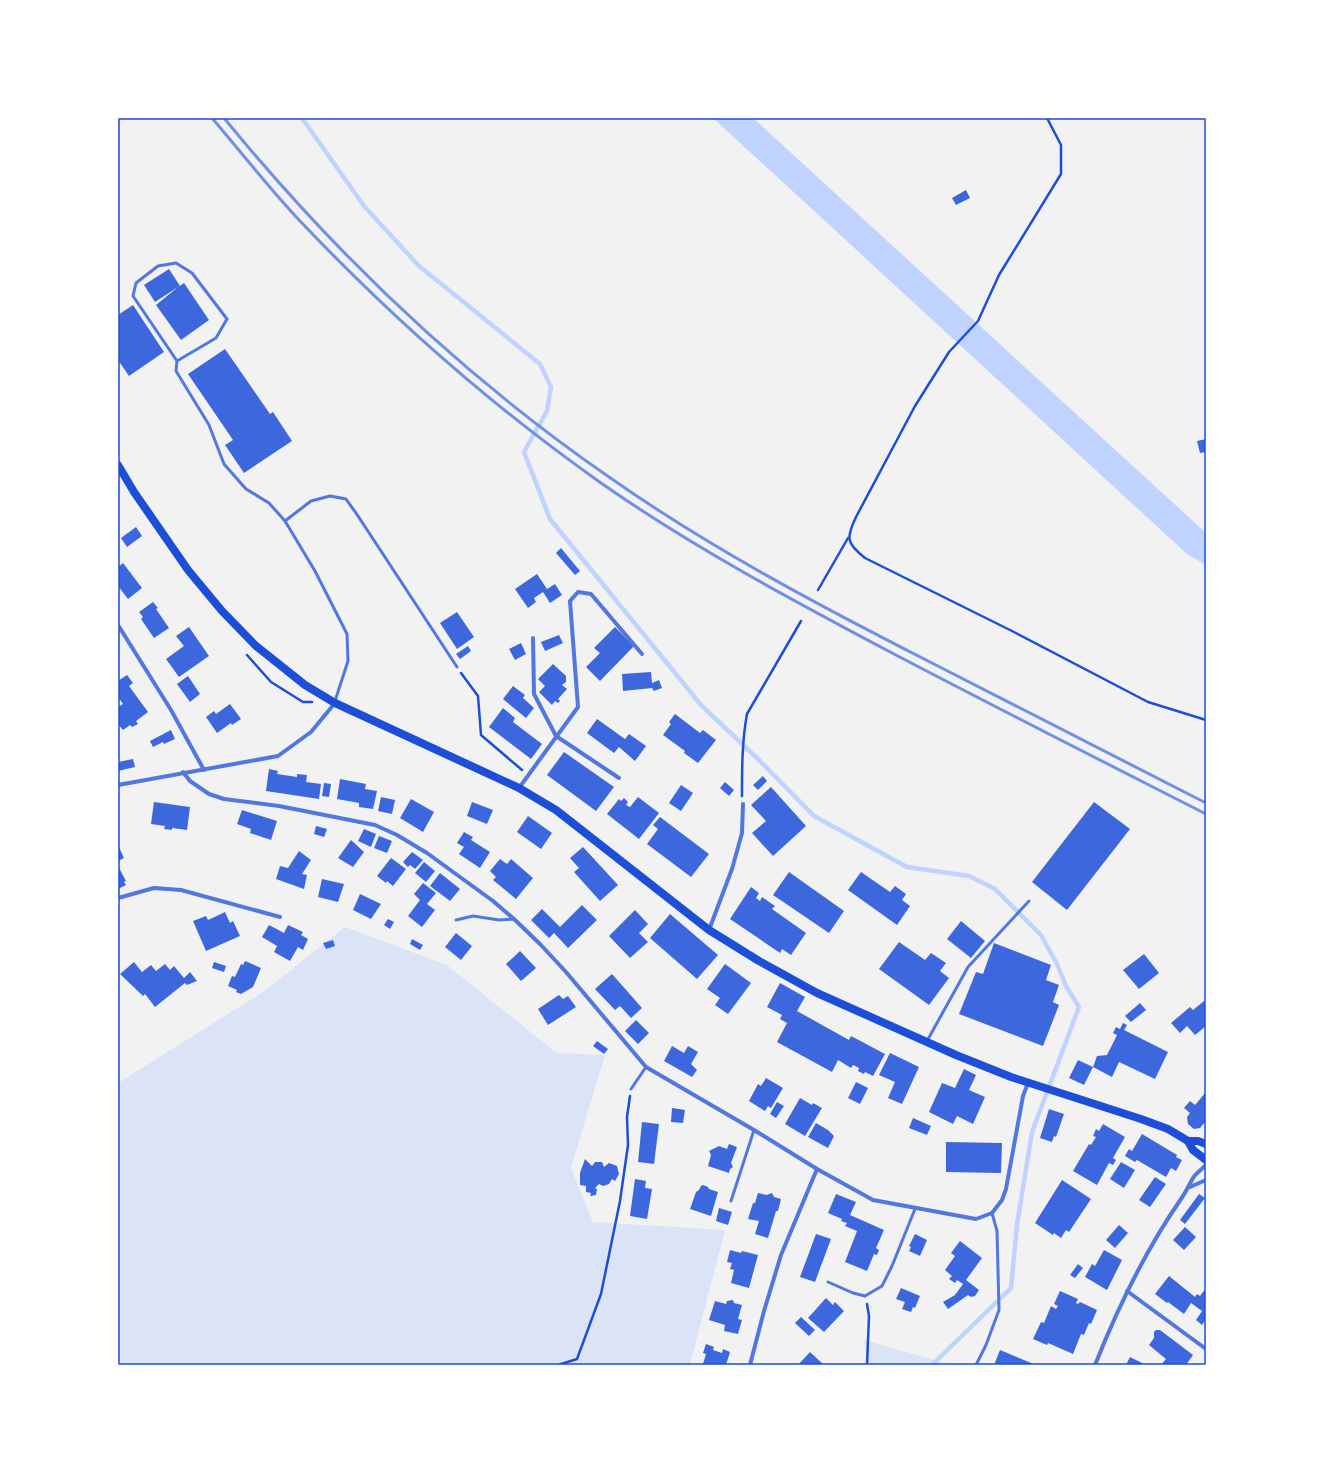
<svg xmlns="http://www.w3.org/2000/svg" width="1324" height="1483" font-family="Ubuntu,sans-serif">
<rect width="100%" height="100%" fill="#f2f2f2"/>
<g fill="#dbe4f7">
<polygon points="345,927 447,965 557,1053 605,1055 571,1168 593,1222 725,1230 690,1365 118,1365 118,1083 263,992"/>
<polygon points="864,1340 946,1363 945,1365 867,1365 868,1361"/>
</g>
<polygon fill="#bfd3fe" points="713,118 753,118 1206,533 1206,565 1187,554"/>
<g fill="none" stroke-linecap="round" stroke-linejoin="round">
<polyline stroke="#bfd3fe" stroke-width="4.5" points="302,118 364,206 419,266 540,364 551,387 547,411 524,452 550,519 701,705 759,760 814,816 907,867 969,876 995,889 1041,935 1057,964 1066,986 1079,1007 1032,1132 1017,1225 1011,1288 932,1365"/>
</g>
<g fill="#3d67dc">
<polygon points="966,190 970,198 956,205 952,198"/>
<polygon points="169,269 180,286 184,283 209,320 181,340 156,305 178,287 155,302 144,285"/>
<polygon points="133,305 164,352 129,376 118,360 118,315"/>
<polygon points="225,349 270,414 273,412 292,441 244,473 225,445 233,440 188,374"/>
<polygon points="1206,439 1206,452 1200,453 1197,441"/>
<polygon points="136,527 142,536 127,547 121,538"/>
<polygon points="561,548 580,571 575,575 556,553"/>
<polygon points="123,563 142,588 128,599 118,586 118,567"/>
<polygon points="537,574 547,589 555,584 562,595 550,603 543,592 534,598 536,602 528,608 515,589"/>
<polygon points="153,602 158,608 156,609 169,628 154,638 141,619 143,617 139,612"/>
<polygon points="457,612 474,637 457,649 440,623"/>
<polygon points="189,627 209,656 179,677 166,659 184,646 176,636"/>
<polygon points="615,627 634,646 600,681 586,667 600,653 594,648"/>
<polygon points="559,635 563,643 545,651 541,642"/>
<polygon points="521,643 526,654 515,660 509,649"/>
<polygon points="468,646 471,651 460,659 456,654"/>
<polygon points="553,664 566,676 566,682 562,685 567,689 558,699 560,701 558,703 555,701 552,705 539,692 545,686 538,679"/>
<polygon points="651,672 652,683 659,680 662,688 654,691 652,688 623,691 622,674"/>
<polygon points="127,675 133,683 129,686 148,712 136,721 138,724 132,727 130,725 123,730 118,724 118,707 123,704 118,697 118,681"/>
<polygon points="188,676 200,694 190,702 177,684"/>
<polygon points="513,686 525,695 523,698 534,708 526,718 503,699"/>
<polygon points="230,704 241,719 232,725 231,723 217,733 206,717 214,711 216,714"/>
<polygon points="503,708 515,718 513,722 542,744 531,759 489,727"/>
<polygon points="675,714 700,733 703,730 716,740 698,763 684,753 685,751 663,735 671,724 669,722"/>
<polygon points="597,719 625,739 629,734 646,746 635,761 619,747 614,753 587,733"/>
<polygon points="171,730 175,739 164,744 163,742 153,747 150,741"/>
<polygon points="564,752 614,787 596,811 547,775"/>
<polygon points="133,759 135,767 118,771 118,762"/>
<polygon points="269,769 278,771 277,774 297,777 297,774 307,775 306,782 321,784 319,799 266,791"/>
<polygon points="763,776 767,781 758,790 753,785"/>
<polygon points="340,779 366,784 365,789 377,791 373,809 359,807 359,803 337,799"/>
<polygon points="725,782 734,790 729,796 720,788"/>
<polygon points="324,783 331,784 329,797 322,796"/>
<polygon points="681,785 693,793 681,811 669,803"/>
<polygon points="771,787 806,826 773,856 752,833 766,821 751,805"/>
<polygon points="381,797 395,800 392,814 378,811"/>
<polygon points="638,797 659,813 639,839 607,814 619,799 621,801 624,798 628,802 626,805 630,807"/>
<polygon points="411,799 434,812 423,832 400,818"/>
<polygon points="154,802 190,807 187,830 172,828 172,830 164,829 165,826 151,824"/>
<polygon points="472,802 493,810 487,824 467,816"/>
<polygon points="1094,802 1130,829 1067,910 1032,882"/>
<polygon points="242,810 277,821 271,840 250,833 251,829 237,824"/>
<polygon points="528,816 552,833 541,849 517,832"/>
<polygon points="660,817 709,854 691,877 647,844 658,829 653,825"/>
<polygon points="316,826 327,829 324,837 314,834"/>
<polygon points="364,829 376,834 371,847 358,841"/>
<polygon points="464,832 473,837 471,840 490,852 480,868 459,854 464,847 457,843"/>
<polygon points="379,836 392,841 387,853 374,848"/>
<polygon points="351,840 364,852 353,867 338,858"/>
<polygon points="118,845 124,858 118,861"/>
<polygon points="583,847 618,885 600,901 574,872 579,868 570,858"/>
<polygon points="299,851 311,860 302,874 307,875 304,889 276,879 280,866 288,868"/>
<polygon points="412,852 423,860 415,869 410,865 408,867 403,862"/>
<polygon points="391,858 406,869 393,886 387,881 386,883 377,876"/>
<polygon points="500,859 507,864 511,859 533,878 516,899 493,880 496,877 490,871"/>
<polygon points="424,862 435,871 426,882 415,873"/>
<polygon points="118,866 126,881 124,882 126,885 118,889"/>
<polygon points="789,872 844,911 829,933 773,895"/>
<polygon points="861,872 890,892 895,886 906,894 902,900 910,906 897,925 848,890"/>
<polygon points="440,873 460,889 450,901 430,886"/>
<polygon points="322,879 344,884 338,902 318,897"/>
<polygon points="423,883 436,893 427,904 435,910 422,927 408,916 420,900 414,894"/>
<polygon points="751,887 759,893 756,898 760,901 762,897 775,906 772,909 806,933 791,955 782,949 780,953 730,919"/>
<polygon points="360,894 381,904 371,919 353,910"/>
<polygon points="582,905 597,920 568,948 554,933 549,938 531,920 542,909 560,927"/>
<polygon points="635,910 648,924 639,933 648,942 630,958 609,936"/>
<polygon points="225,912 230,923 233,921 240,936 206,951 193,921 206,916 208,920"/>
<polygon points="670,914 718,955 697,979 650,938"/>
<polygon points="388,919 394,922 390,929 384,925"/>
<polygon points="961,921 985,941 971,958 947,939"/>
<polygon points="269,925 284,933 288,925 303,932 301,935 308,939 303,950 298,947 290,961 274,952 277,946 262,937"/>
<polygon points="456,933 472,946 461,960 445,947"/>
<polygon points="412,939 423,945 420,950 410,944"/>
<polygon points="333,940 335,946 326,949 323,943"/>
<polygon points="899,942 925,960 931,953 946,963 940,971 949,978 929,1005 879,969"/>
<polygon points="994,943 1051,965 1046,980 1059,985 1053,1002 1059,1005 1043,1046 959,1014 976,972 983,974"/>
<polygon points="520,951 536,968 521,981 506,964"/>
<polygon points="1144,954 1159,973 1139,989 1123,970"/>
<polygon points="245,961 261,968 253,987 241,994 236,992 237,990 228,986 232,976 235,977 241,964 243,965"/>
<polygon points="134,962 142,972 151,965 156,971 165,964 170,970 174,966 184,978 190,972 197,981 187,985 185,983 155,1007 145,994 143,996 120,974"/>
<polygon points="214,962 226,966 224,972 212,968"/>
<polygon points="725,964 751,983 728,1014 715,1005 720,998 707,989"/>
<polygon points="612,974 642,1008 631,1018 620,1006 615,1010 595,989"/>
<polygon points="780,983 805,997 797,1011 849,1040 851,1036 885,1054 873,1076 865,1072 864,1074 858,1071 859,1068 853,1065 851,1068 838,1060 832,1072 777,1042 787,1023 780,1019 782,1015 767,1007"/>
<polygon points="559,995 563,999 568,996 576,1007 548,1025 538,1009"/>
<polygon points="1204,1001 1206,1003 1206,1026 1195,1035 1187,1026 1180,1033 1171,1023 1190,1007 1193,1010"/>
<polygon points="1140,1003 1146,1010 1131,1022 1125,1016"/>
<polygon points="636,1020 649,1033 638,1044 625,1031"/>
<polygon points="1123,1023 1127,1025 1124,1030 1168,1052 1155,1079 1119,1062 1112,1077 1093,1067 1084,1085 1069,1078 1078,1060 1093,1067 1097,1056 1107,1055 1117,1035 1113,1033 1116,1027 1120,1029"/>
<polygon points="597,1041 608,1049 604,1054 593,1046"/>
<polygon points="672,1046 684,1053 688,1046 698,1052 691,1064 697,1070 692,1077 664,1061"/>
<polygon points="890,1053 919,1067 902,1104 888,1098 895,1082 879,1075"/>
<polygon points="964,1069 976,1075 969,1090 985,1097 973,1124 957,1116 953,1124 929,1112 942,1083 955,1088"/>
<polygon points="766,1078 783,1088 771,1108 768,1106 765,1111 749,1101 758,1084 761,1086"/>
<polygon points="856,1082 868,1088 860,1104 848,1098"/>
<polygon points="1206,1092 1206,1121 1200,1128 1194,1129 1188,1124 1187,1117 1190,1113 1184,1108 1190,1101 1195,1105"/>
<polygon points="800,1098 812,1105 813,1103 822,1108 805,1136 785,1124"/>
<polygon points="777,1102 784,1106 776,1118 770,1114"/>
<polygon points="672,1108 685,1110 683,1123 671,1122"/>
<polygon points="1049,1109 1064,1114 1056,1137 1054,1136 1052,1142 1040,1138"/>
<polygon points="913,1118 931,1126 927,1135 909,1128"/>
<polygon points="642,1122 659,1124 654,1164 638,1162"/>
<polygon points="816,1123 828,1130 834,1136 828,1148 808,1137"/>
<polygon points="1103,1124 1125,1137 1113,1158 1116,1160 1113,1165 1109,1163 1097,1185 1073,1171 1089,1144 1091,1145 1096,1137 1093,1136 1096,1129 1099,1131"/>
<polygon points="1142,1134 1177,1155 1176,1157 1182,1160 1176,1171 1171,1168 1166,1177 1137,1160 1135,1162 1125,1156 1129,1149 1132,1151"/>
<polygon points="946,1142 1002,1143 1001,1173 946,1172"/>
<polygon points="729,1144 737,1147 731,1163 733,1167 730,1169 729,1173 708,1166 711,1155 709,1151 719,1146 727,1149"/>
<polygon points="585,1159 592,1166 595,1162 602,1162 604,1167 609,1163 617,1166 619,1174 615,1181 612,1179 609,1184 603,1186 599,1184 595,1188 597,1189 596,1195 590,1196 591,1193 586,1192 586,1186 580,1185 580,1173"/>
<polygon points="1121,1162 1135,1170 1124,1188 1110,1179"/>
<polygon points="1155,1177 1166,1184 1150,1207 1139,1200"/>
<polygon points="635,1179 646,1181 645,1188 652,1189 647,1219 630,1216"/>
<polygon points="1062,1180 1091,1199 1069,1232 1066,1230 1061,1238 1054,1233 1053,1235 1035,1223"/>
<polygon points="703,1185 708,1187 709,1189 718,1192 711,1216 690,1209 696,1192 699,1190 701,1186"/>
<polygon points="758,1193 767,1195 769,1194 772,1193 774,1197 781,1199 778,1211 776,1211 768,1238 755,1234 759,1221 748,1219 753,1203 755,1203"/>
<polygon points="836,1194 856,1202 850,1215 884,1230 876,1248 879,1250 877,1255 874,1254 867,1271 845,1262 857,1231 845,1226 847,1223 841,1221 842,1219 828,1213"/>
<polygon points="1199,1194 1205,1198 1185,1224 1180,1220"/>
<polygon points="719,1208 732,1212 728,1225 716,1221"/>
<polygon points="1119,1225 1128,1233 1115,1248 1106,1240"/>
<polygon points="1185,1227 1196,1237 1184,1250 1173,1240"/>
<polygon points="816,1234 831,1239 815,1282 800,1277"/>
<polygon points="915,1234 927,1240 920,1256 909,1251 911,1247 909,1246"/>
<polygon points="960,1241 982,1258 966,1280 979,1290 975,1296 971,1297 968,1295 948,1309 943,1302 955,1295 963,1284 957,1280 955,1283 949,1279 952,1276 945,1270 955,1256 951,1253"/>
<polygon points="730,1250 741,1253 742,1251 758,1255 749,1288 731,1283 734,1270 730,1269 732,1263 727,1262"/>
<polygon points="1104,1250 1122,1260 1107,1290 1085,1277 1092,1264 1095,1266"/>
<polygon points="1078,1264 1083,1268 1075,1278 1070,1275"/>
<polygon points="1169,1276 1195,1297 1197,1294 1200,1296 1206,1288 1206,1319 1202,1325 1196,1320 1202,1311 1191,1303 1184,1314 1168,1302 1167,1303 1155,1294"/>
<polygon points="901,1288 920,1296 915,1308 913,1307 911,1312 902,1309 905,1302 896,1299"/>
<polygon points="1060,1291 1078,1299 1076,1303 1078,1304 1080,1302 1097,1310 1091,1324 1089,1323 1084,1335 1081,1334 1073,1354 1048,1343 1047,1345 1033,1339 1041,1322 1044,1323 1051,1306 1056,1309 1058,1306 1054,1304"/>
<polygon points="826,1298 833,1305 835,1302 844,1311 824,1332 808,1318"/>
<polygon points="733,1300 734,1303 742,1305 738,1319 742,1320 738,1334 724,1331 725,1325 709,1320 715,1301 726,1304 727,1301"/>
<polygon points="801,1317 815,1330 809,1336 795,1323"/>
<polygon points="1156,1330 1160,1330 1193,1355 1186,1365 1161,1365 1166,1359 1149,1345 1154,1338 1154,1332"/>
<polygon points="706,1344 714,1347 713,1350 722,1353 723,1349 730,1352 726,1365 708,1365 703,1364 706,1354 703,1353"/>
<polygon points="1000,1350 1036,1365 994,1365"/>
<polygon points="810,1352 824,1365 798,1365"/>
<polygon points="1130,1357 1146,1365 1126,1365"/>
</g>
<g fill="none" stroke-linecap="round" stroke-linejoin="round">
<g stroke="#1d4ed8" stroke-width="2.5">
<path d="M1047,118L1061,145V174L999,275L978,321L949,352L915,406L856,517C846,538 846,543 865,558L1014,632L1148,702L1206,720"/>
<polyline points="818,590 848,538"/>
<polyline points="247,655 271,682 303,702 312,702"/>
<polyline points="461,673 478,696 481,735 522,770"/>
<path d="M742,796C742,768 742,741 747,714L801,621"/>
<polyline points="867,1304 869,1316 867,1365"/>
<polyline points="558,1365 577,1359 601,1294 620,1201 628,1145 627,1117 630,1096"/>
</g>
<g stroke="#5277de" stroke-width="3">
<polyline points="177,361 216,338 227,319 192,273 176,263 158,266 136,283 133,296 177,361 176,371 209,425 224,464 246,489 269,503 285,521 315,571 347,634 348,661 335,701"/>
<polyline points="285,521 311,501 330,496 346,499 358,516 457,667"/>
<polyline points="456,920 473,916 499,920 514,919"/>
<polyline points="927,1041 968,967 1029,901"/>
<polyline points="631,1089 646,1067"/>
<polyline points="731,1201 754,1130"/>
<polyline points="828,1282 853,1293 865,1296 882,1286 892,1266 915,1209"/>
<polyline points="976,1365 986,1345 999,1310 997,1231 992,1213"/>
</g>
<g stroke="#5277de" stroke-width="4">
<polyline points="118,625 171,710 204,770"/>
<polyline points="533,638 534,694 556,736 619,778"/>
<polyline points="183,772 190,781 209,794 224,799 279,806 375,825 397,835 427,853 493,901 514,919 540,944 566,972 646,1067 754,1130 817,1169 873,1200 976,1219 992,1213 1002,1200 1006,1189 1023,1096 1028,1083"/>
<polyline points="118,785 278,756 311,732 335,703"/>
<polyline points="519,788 578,707 570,601 578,592 591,594 642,654"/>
<polyline points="118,898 154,888 181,890 280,917"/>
<polyline points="709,930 732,869 742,833 743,804"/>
<polyline points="1190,1187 1206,1180"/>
<polyline points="1127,1291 1206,1349"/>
<polyline points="750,1365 764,1311 781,1255 817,1169"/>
<path d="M1095,1365C1118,1307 1145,1251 1181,1199C1186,1192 1189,1185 1193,1178C1196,1173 1202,1169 1206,1165"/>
</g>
<g stroke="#1d4ed8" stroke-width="8">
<polyline points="118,465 134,492 188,570 222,611 256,646 305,685 335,703 519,788 556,810 709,930 759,961 817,993 956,1055 1011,1077 1141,1119 1168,1129 1188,1141 1193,1150 1206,1160"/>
<polyline points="1188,1141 1198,1141 1206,1144"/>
</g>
<g stroke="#7290e2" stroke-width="3">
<path d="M212,118C241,152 269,188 300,221C392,318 492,406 601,483C694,548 794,601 894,654C997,708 1102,761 1206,814"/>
<path d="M224,118C336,255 463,376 609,477C710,548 820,606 930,662C1022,709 1114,756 1206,803"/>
</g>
</g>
<rect width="1324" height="1483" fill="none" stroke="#ffffff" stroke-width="238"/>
<rect x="119" y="119" width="1086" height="1245" fill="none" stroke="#1d4ed8" stroke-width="1.5"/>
</svg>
